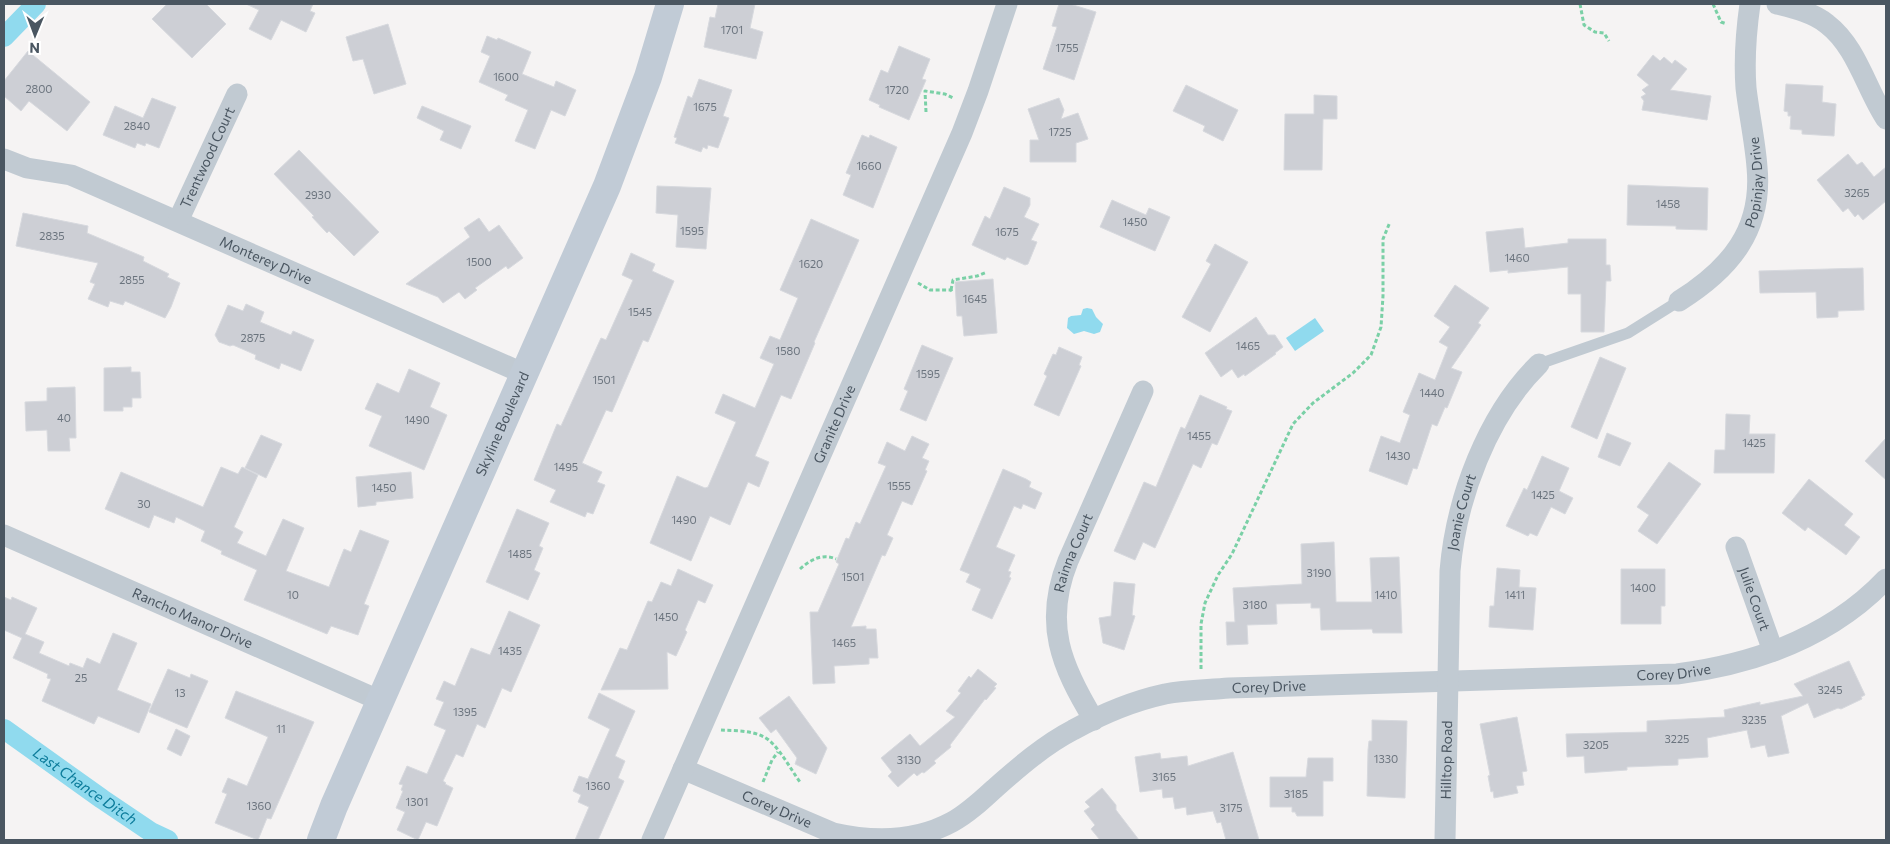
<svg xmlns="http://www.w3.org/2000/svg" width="1890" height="844" font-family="Commissioner,sans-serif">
<rect width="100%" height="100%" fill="#f5f3f3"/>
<g fill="#90daee">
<polygon points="1087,308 1092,309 1096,317 1103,324 1100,332 1094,334 1084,331 1074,334 1067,328 1068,318 1071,316 1081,315 1083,309"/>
<polygon points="1315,318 1324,331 1295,351 1286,338"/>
</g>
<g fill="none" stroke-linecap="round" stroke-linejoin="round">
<g stroke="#90daee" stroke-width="20">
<polyline points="4,37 36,4"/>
<path id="s1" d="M4,729L102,799L151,832L168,840"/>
</g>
</g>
<g fill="#cdcfd5" stroke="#d7d9de">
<polygon points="167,4 206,4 226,24 192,58 152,19"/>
<polygon points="246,4 313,4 310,11 315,13 306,32 281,20 271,40 249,29 259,10"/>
<polygon points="718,4 755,4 750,28 763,32 756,59 704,47 710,17 715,18"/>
<polygon points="1059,4 1070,4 1096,12 1074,80 1043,69 1057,27 1052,26"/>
<polygon points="388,24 406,84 374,94 363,59 353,61 346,37"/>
<polygon points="487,36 497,40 498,38 531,52 522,74 554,87 556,81 576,90 565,116 551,110 535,149 515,141 528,110 505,100 508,95 479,82 490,56 481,52"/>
<polygon points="899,46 930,59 922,79 926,80 909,120 879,107 880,105 869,100 881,70 888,73"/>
<polygon points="28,51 90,102 67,131 29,101 21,111 4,96 4,81"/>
<polygon points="1653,55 1660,61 1664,57 1672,64 1675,60 1687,69 1670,90 1711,96 1707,120 1642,110 1644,101 1641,97 1646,94 1642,90 1649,85 1637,75"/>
<polygon points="699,79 732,90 723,116 729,118 718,148 708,145 707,149 703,147 701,152 675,143 677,138 674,137 688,96 692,98"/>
<polygon points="1786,84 1823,86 1822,102 1836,104 1834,136 1802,134 1802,130 1790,129 1791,116 1788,116 1788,112 1784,111"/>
<polygon points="1186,85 1238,110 1223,141 1203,131 1205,126 1173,111"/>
<polygon points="1314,95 1337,96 1337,119 1323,119 1322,170 1284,170 1285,114 1314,114"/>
<polygon points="152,98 176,107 159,148 146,143 145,146 137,143 135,148 103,135 115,106 143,118"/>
<polygon points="1059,98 1064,110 1061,119 1078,113 1088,139 1076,143 1076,162 1030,162 1030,140 1039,140 1028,109"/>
<polygon points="422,106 471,126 461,149 440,140 444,131 417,118"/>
<polygon points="862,135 869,138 870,135 897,147 873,208 843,195 851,175 846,173"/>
<polygon points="299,150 379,232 354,256 329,231 327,233 312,217 314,216 274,174"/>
<polygon points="1848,154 1857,165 1862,162 1874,177 1886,167 1886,201 1863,220 1858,214 1855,217 1848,208 1843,212 1817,180"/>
<polygon points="1628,185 1708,188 1707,230 1676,229 1676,226 1627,225"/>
<polygon points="657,186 711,188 706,249 676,247 678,215 656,213"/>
<polygon points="1004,187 1030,198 1030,205 1024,217 1039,224 1031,240 1037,242 1028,264 1025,265 1007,257 1005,260 972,245 985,216 990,219"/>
<polygon points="1112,200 1146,215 1149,208 1170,217 1155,251 1100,227"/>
<polygon points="23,213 88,226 87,233 144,257 143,261 169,274 167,277 180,283 171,307 165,318 125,301 123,305 110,301 108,307 88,299 95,284 90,282 98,263 16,246"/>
<polygon points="479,218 489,232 499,225 523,258 508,269 506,266 475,288 477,290 465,299 459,292 443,303 438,297 406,284 470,237 464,228"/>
<polygon points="811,219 859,240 814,342 815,343 791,399 781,395 755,456 769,462 759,487 748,482 730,525 710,516 691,561 650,543 677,476 705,488 708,487 736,422 715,413 723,394 755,408 774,364 760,358 770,336 780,340 798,298 780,290"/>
<polygon points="1523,228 1525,248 1568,243 1568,239 1606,239 1606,265 1610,265 1611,281 1606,281 1604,332 1581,332 1581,294 1568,294 1568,267 1508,273 1508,270 1490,272 1486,232"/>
<polygon points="1215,244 1248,262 1210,332 1182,317 1211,264 1206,261"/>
<polygon points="631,253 655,264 652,271 674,281 648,342 643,340 612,412 606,410 582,463 602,472 597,482 605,485 593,514 587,512 585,517 550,502 556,490 534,480 557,424 561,426 601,338 606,340 633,280 622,275"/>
<polygon points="1863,268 1864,310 1838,311 1838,317 1817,318 1816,292 1760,293 1759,271"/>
<polygon points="993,279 997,333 964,336 962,316 957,316 955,282"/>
<polygon points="1455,285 1489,308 1478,323 1481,325 1451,368 1462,372 1447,408 1445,407 1437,426 1432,424 1417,469 1413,468 1407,485 1369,471 1381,436 1400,443 1410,415 1403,412 1419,373 1435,380 1448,347 1439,342 1450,327 1434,316"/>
<polygon points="246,304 264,312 260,322 291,335 293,331 314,340 301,371 281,363 279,369 255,359 256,355 233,345 230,346 219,342 215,335 228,305 243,311"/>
<polygon points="1256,317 1268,335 1275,335 1283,347 1275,353 1276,354 1245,376 1244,374 1238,378 1232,369 1221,377 1205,353"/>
<polygon points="922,345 953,358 926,421 900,410 908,391 904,389"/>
<polygon points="1059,347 1082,357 1079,365 1081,366 1059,416 1034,405 1047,376 1044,374 1053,354 1056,355"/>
<polygon points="1600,357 1626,368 1597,439 1571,427"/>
<polygon points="131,367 131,372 140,372 141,398 132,398 132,407 123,407 123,411 104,411 104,368"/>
<polygon points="409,369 440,383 430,407 447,415 424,470 369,446 382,416 365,409 377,383 399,393"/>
<polygon points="75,387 76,438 69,438 70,451 48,451 47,430 26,431 25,402 47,401 47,388"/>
<polygon points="1200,395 1227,407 1226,409 1232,411 1217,445 1212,443 1201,468 1193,464 1155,548 1143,542 1135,560 1114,551 1144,482 1156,487 1181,427 1185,429"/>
<polygon points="1726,414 1750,415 1749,434 1775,434 1774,473 1714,473 1715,450 1725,450"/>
<polygon points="1607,433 1631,443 1620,466 1598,457"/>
<polygon points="261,435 282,444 266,478 245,468"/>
<polygon points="912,436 929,444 922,458 929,461 925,470 927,471 912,505 902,501 887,535 893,538 885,556 882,555 851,627 866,626 866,629 876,629 878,658 869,658 869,664 834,666 835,683 813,684 810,612 818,612 839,564 836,562 846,538 849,539 856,522 860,524 886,466 878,463 887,442 905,451"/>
<polygon points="1886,438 1886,480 1865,461"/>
<polygon points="1542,456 1569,468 1559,491 1573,498 1565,514 1551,507 1537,536 1530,533 1528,536 1506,526 1524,488 1527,490"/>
<polygon points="1669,462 1701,484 1657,544 1638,531 1649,515 1637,507"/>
<polygon points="221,467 238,474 242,467 258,475 234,527 243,532 237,543 266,556 283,519 304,528 286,571 329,587 344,549 351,552 360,530 389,541 364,604 369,606 358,635 331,626 327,634 244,600 257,570 221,554 222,551 201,541 205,531 176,517 174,523 154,515 149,528 105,509 121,472 203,507"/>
<polygon points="1003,469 1026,479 1031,482 1029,487 1042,493 1035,509 1023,504 1021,509 1014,506 996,547 1015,555 1008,571 1011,572 1009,577 1011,578 992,619 972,610 981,589 966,582 970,574 960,570"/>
<polygon points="411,472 413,498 376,502 376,505 358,507 356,477"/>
<polygon points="1809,479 1853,514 1844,525 1860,537 1846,555 1808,527 1805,531 1782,513"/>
<polygon points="517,509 549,523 539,546 543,548 534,570 540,573 528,600 486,582"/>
<polygon points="1334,542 1336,602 1372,602 1370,558 1399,557 1402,633 1373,633 1372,629 1321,630 1320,608 1311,608 1311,603 1276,604 1277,624 1247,625 1248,644 1227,645 1226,622 1235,622 1233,588 1302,584 1301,544"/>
<polygon points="1497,568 1520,570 1519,587 1536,588 1533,630 1489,627 1490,606 1494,606"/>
<polygon points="678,569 713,585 705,603 698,600 685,630 687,632 676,656 667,652 668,689 601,690 620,648 627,650 648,601 652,602 661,582 671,586"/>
<polygon points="1621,569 1665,569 1665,606 1661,606 1661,624 1621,624"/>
<polygon points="1114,582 1135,584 1132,615 1135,616 1124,650 1103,643 1099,618 1111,616"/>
<polygon points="4,597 11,600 12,597 37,608 25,634 44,642 39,653 69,666 70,663 83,668 87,658 100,664 113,633 137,643 117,690 151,704 139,733 98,716 94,724 42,701 51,679 47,678 48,674 13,658 22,638 4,630"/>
<polygon points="509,611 540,625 511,692 502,688 485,728 477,724 463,757 456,754 443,781 446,783 445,784 453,788 437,826 426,822 418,840 397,830 405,812 396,808 403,791 401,790 403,785 399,784 407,766 427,774 446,730 434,725 444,702 436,699 444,681 455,686 471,648 490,655"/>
<polygon points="1849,661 1865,695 1861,697 1862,699 1841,709 1838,708 1814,718 1808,703 1781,716 1789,753 1768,757 1765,745 1751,748 1747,730 1707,738 1708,757 1678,759 1678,765 1627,767 1627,770 1585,773 1584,756 1567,757 1566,734 1647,732 1647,721 1725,717 1724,710 1760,702 1760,705 1803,696 1794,684"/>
<polygon points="168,669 190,678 191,674 208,681 187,728 149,712"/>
<polygon points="978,669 997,684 994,687 996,688 986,700 985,699 950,745 951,747 934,761 936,763 924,773 922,772 917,776 914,773 898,787 888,776 892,772 881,758 910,734 920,746 955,717 946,711 961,693 958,691 969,676 971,678"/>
<polygon points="236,691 314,722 271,819 267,818 258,840 215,823 227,794 222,792 228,778 247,786 268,737 225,718"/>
<polygon points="599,693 635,711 615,756 625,761 618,778 624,781 598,840 575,840 589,807 578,802 581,795 573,791 579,776 588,779 610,729 588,718"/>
<polygon points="789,696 827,748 816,774 795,764 797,758 776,729 771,733 759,718"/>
<polygon points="1517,717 1527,771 1522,772 1524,785 1516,786 1518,793 1494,798 1493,791 1491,792 1488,776 1490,775 1480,724"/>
<polygon points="1372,720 1407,721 1405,798 1367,796 1368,750 1369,741 1372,741"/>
<polygon points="176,729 190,736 181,756 167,749"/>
<polygon points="1233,752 1259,840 1226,840 1221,822 1217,823 1213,811 1187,815 1186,807 1175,809 1173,797 1163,798 1162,789 1140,792 1135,757 1160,753 1161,759 1187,756 1188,766"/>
<polygon points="1308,758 1333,758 1333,781 1323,781 1323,816 1297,816 1295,812 1292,812 1292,807 1270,807 1270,777 1306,777"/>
<polygon points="1102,788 1116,805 1116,810 1139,840 1100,840 1091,829 1095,825 1084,811 1090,807 1085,802"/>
</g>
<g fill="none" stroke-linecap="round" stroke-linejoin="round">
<g stroke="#7ad0a6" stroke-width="3" stroke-dasharray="4 2.5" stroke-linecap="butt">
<polyline points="1580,4 1584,25 1595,32 1604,33 1609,41"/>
<polyline points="1713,4 1721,22 1727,24"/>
<polyline points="926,112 925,91 945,94 953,98"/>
<polyline points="918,283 930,290 951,290 953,293"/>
<polyline points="951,290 953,280 977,276 987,272"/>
<path d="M800,569C810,560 822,553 836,559"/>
<polyline points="1201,669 1201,624 1205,603 1218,575 1232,554 1293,424 1313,403 1353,373 1371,355 1381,327 1383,296 1383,239 1390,222"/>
<path d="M721,730C735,731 751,730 764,737C777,743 791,770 800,782"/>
<polyline points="763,782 772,760 778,752"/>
</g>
<polyline stroke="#c1cad2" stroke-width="11" points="1539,364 1628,333 1679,301"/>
<g stroke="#c1cad2" stroke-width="21">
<path d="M1777,4C1793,8 1814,13 1827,24C1857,47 1866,89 1886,119"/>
<path id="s2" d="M4,159L27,168L71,175L85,181L525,374"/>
<path id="s3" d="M178,221L237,94"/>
<path id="s4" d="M1679,301C1730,269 1763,230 1757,167C1755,141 1749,114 1746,88C1744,60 1746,32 1750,4"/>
<path id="s5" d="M4,535L381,701"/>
<path id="s6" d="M1736,547L1773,651"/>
<path id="s7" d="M1094,720C1061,666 1043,623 1068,561L1143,391"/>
<path id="s8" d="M683,769L833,833C873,842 915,842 952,822C967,814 981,801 994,789C1018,768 1044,745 1073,730C1102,714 1133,701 1165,694C1186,690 1208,690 1229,688L1677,674C1754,664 1831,637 1886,579"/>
<path id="s9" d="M652,840L962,133L978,91L1007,4"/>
<path id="s10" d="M1445,840L1450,571C1456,499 1487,415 1539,364"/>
</g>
<path stroke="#c1cbd6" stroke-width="28" id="s11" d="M321,840L334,806L607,186L648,77L670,4"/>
</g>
<g text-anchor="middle" stroke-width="4" stroke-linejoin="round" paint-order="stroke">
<g font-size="11" fill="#6b747e">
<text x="732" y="34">1701</text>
<text x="1067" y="52">1755</text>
<text x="506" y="81">1600</text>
<text x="39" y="93">2800</text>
<text x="897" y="94">1720</text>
<text x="705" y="111">1675</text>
<text x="137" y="130">2840</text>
<text x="1060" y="136">1725</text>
<text x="869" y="170">1660</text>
<text x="1857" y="197">3265</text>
<text x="318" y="199">2930</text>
<text x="1668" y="208">1458</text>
<text x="1135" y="226">1450</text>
<text x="692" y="235">1595</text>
<text x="1007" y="236">1675</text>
<text x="52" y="240">2835</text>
<text x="1517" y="262">1460</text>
<text x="479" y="266">1500</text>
<text x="811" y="268">1620</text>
<text x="132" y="284">2855</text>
<text x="975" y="303">1645</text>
<text x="640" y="316">1545</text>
<text x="253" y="342">2875</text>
<text x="1248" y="350">1465</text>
<text x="788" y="355">1580</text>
<text x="928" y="378">1595</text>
<text x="604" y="384">1501</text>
<text x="1432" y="397">1440</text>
<text x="64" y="422">40</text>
<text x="417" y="424">1490</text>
<text x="1199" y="440">1455</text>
<text x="1754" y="447">1425</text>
<text x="1398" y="460">1430</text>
<text x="566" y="471">1495</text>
<text x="899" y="490">1555</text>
<text x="384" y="492">1450</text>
<text x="1543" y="499">1425</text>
<text x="144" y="508">30</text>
<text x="684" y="524">1490</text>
<text x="520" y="558">1485</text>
<text x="1319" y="577">3190</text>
<text x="853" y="581">1501</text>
<text x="1643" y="592">1400</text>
<text x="293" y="599">10</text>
<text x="1386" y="599">1410</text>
<text x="1515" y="599">1411</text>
<text x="1255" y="609">3180</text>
<text x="666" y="621">1450</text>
<text x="844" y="647">1465</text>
<text x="510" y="655">1435</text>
<text x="81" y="682">25</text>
<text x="1830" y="694">3245</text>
<text x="180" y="697">13</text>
<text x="465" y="716">1395</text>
<text x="1754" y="724">3235</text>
<text x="281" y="733">11</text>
<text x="1677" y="743">3225</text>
<text x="1596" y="749">3205</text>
<text x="1386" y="763">1330</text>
<text x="909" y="764">3130</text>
<text x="1164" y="781">3165</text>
<text x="598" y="790">1360</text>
<text x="1296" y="798">3185</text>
<text x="417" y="806">1301</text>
<text x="259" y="810">1360</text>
<text x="1231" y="812">3175</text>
</g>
<g font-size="14" fill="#4a5661" stroke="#fff">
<text dy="5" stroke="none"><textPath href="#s3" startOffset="70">Trentwood Court</textPath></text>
<text dy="5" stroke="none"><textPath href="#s4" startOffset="149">Popinjay Drive</textPath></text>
<text dy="5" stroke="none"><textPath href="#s2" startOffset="282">Monterey Drive</textPath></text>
<text dy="5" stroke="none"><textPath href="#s9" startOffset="454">Granite Drive</textPath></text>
<text dy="5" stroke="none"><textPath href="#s11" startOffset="454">Skyline Boulevard</textPath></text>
<text dy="5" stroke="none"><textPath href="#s10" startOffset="329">Joanie Court</textPath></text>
<text dy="5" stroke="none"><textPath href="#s7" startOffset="178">Rainna Court</textPath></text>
<text dy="5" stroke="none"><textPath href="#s6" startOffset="55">Julie Court</textPath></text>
<text dy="5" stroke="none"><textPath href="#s5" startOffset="206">Rancho Manor Drive</textPath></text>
<text dy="5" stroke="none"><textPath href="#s8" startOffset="1046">Corey Drive</textPath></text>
<text dy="5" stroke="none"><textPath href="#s8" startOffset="641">Corey Drive</textPath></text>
<text dy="5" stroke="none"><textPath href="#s10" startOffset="80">Hilltop Road</textPath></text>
<text dy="5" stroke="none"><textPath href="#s8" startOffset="102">Corey Drive</textPath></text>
</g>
<g font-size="15" font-style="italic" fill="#0c7c9b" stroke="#fff">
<text dy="5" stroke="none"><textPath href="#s1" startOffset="99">Last Chance Ditch</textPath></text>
</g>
</g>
<rect width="1890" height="844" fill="none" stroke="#4a5661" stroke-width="10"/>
<g transform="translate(35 35) rotate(181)" stroke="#ffffff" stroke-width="4" paint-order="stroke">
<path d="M0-4L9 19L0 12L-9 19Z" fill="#4a5661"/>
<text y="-8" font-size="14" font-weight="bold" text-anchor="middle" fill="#4a5661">N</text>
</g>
</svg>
